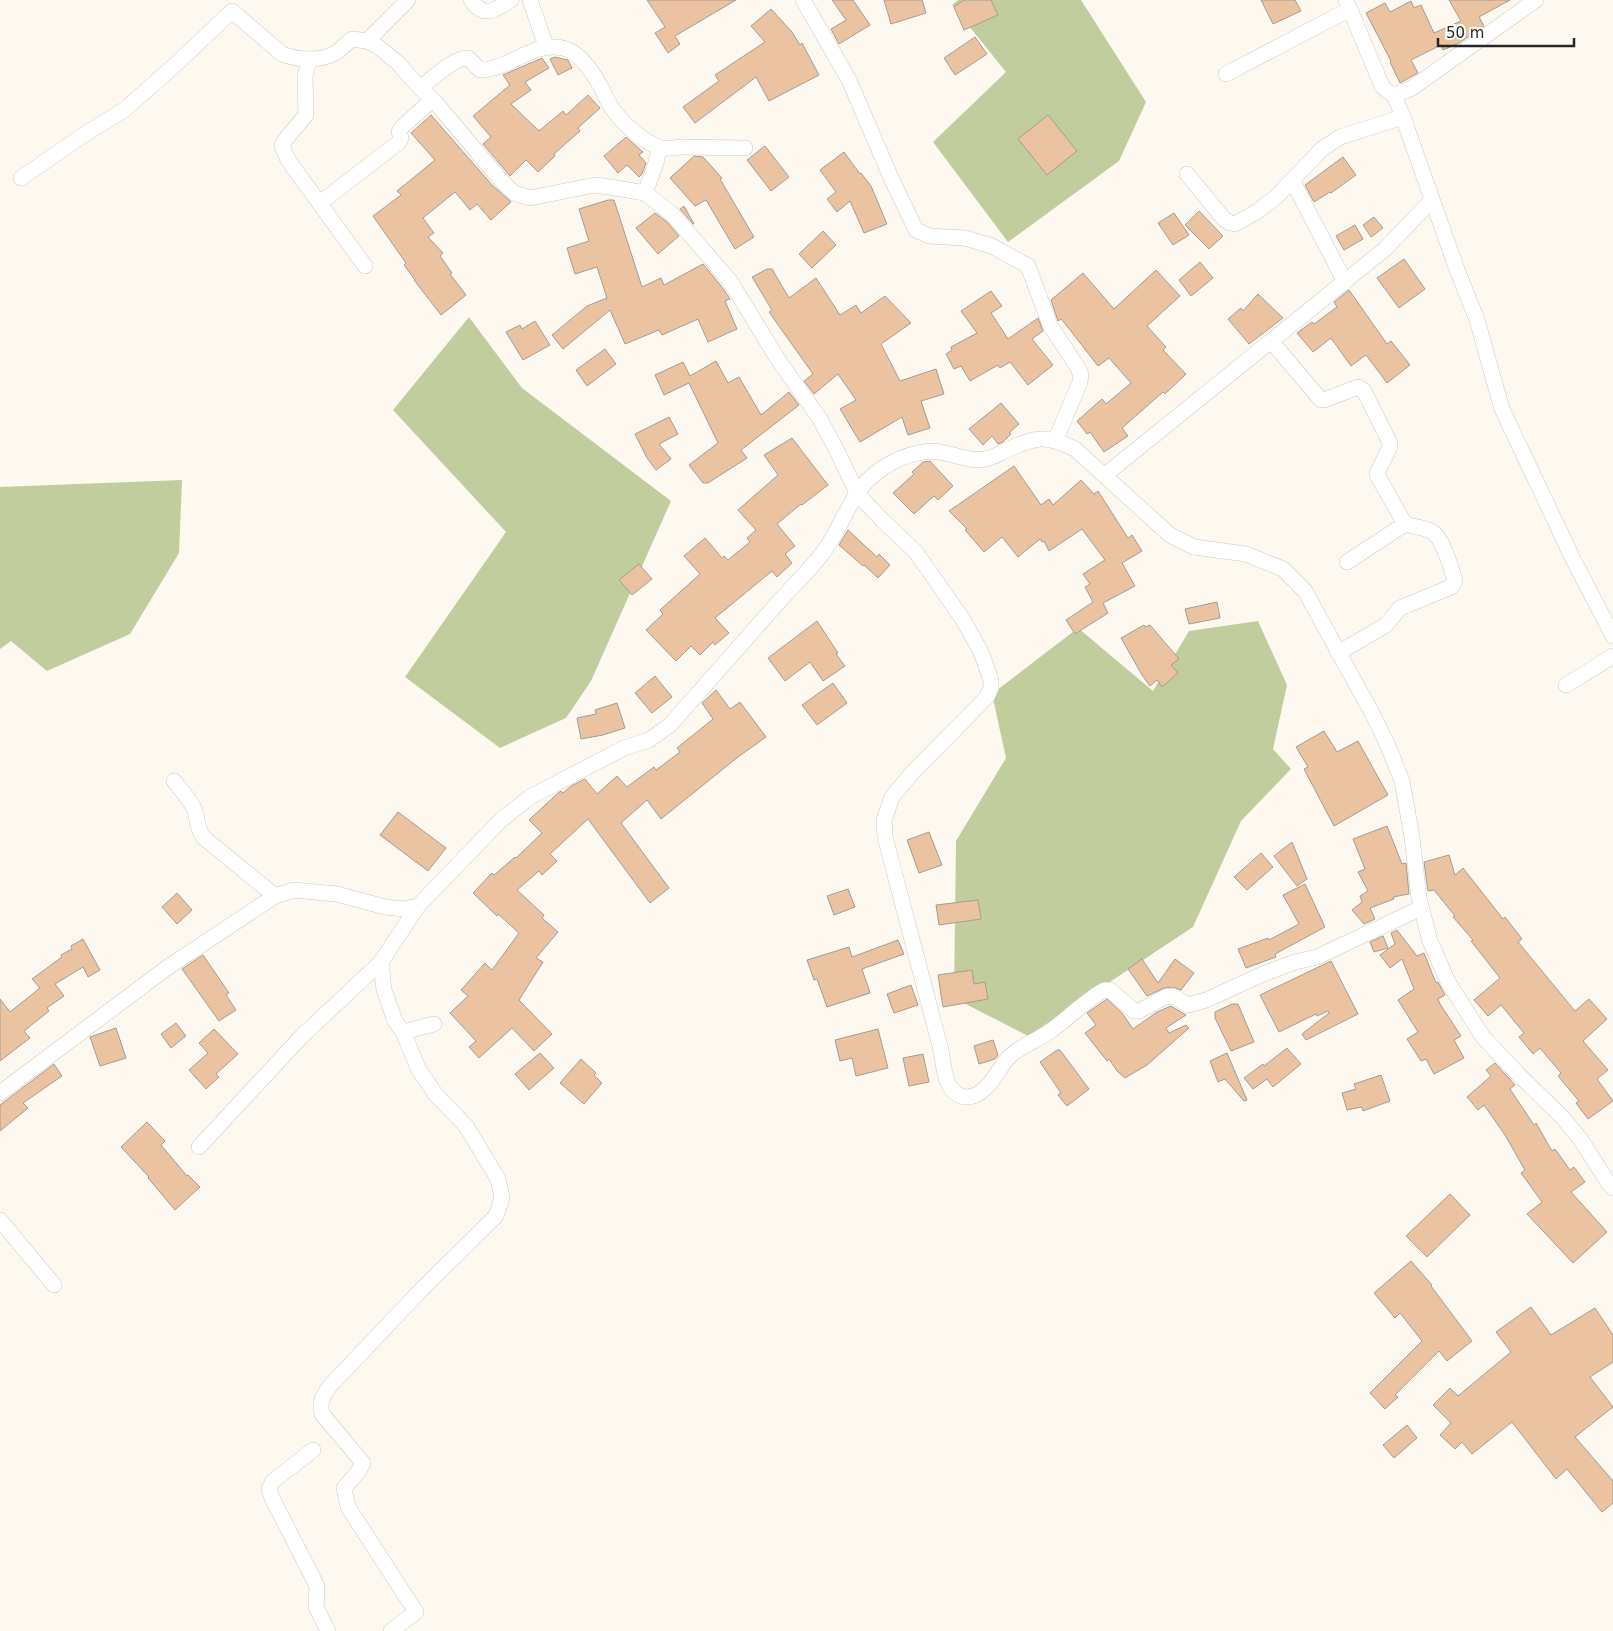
<svg xmlns="http://www.w3.org/2000/svg" width="1613" height="1631" font-family="'DejaVu Sans',sans-serif">
<rect width="100%" height="100%" fill="#fdf9f0"/>
<g fill="#c1cd9d">
<polygon points="958,0 1081,0 1146,102 1119,161 1008,242 933,142 1006,72 952,5"/>
<polygon points="469,317 522,388 671,501 591,681 566,718 500,748 405,677 506,532 393,410"/>
<polygon points="182,480 179,553 130,634 47,671 11,641 0,649 0,487"/>
<polygon points="1258,621 1287,685 1273,749 1291,769 1241,821 1193,927 1028,1036 954,998 956,841 1006,758 992,694 1078,628 1153,691 1189,631"/>
</g>
<g fill="#ebc3a0" stroke="#a49d96">
<polygon points="647,0 736,0 675,36 680,44 668,53 655,33 665,27"/>
<polygon points="832,0 853,0 870,25 839,44 831,29 846,20"/>
<polygon points="884,0 922,0 926,13 891,24"/>
<polygon points="964,0 991,0 998,15 964,30 954,7"/>
<polygon points="1261,0 1295,0 1301,11 1273,24"/>
<polygon points="1449,0 1510,0 1479,17 1484,26 1459,43 1443,50 1441,45 1411,60 1418,73 1400,83 1390,62 1391,61 1366,13 1385,3 1390,12 1411,1 1414,8 1421,5 1434,33 1461,21"/>
<polygon points="771,9 792,32 800,45 802,43 819,75 769,101 756,77 695,123 683,107 719,81 715,75 765,42 751,26"/>
<polygon points="975,37 987,54 955,75 944,58"/>
<polygon points="555,57 568,60 572,68 558,75 550,59"/>
<polygon points="542,58 549,68 525,82 531,90 511,104 539,131 563,111 566,115 588,95 600,108 578,128 580,131 554,154 555,156 538,172 526,160 510,176 483,144 491,137 473,116 510,85 503,75"/>
<polygon points="431,115 492,185 511,202 491,220 477,204 470,210 455,192 423,218 434,233 428,237 443,253 440,256 452,273 450,274 466,295 441,315 414,280 415,280 404,265 406,263 373,216 401,195 397,191 435,160 411,133"/>
<polygon points="1048,115 1077,151 1047,175 1018,139"/>
<polygon points="626,137 643,152 639,155 646,163 642,174 639,177 627,165 618,173 604,156"/>
<polygon points="765,146 789,177 771,191 747,160"/>
<polygon points="844,152 860,174 861,173 871,186 887,224 864,233 850,201 837,212 827,199 836,192 820,170"/>
<polygon points="694,156 703,157 722,178 720,179 754,237 735,249 706,200 695,206 670,178"/>
<polygon points="1343,157 1356,175 1331,193 1330,192 1314,202 1305,185"/>
<polygon points="608,200 614,200 642,287 661,278 664,285 703,264 722,287 730,299 725,301 737,329 708,342 698,319 662,335 659,330 625,344 610,310 563,349 552,335 587,306 607,298 597,267 575,274 567,248 589,241 579,209"/>
<polygon points="684,206 694,224 693,224 680,209"/>
<polygon points="1199,211 1223,236 1209,249 1185,225"/>
<polygon points="655,213 667,222 679,236 658,254 636,228"/>
<polygon points="1174,213 1189,235 1173,245 1158,223"/>
<polygon points="1374,217 1383,228 1371,237 1363,225"/>
<polygon points="1355,225 1363,239 1344,250 1336,236"/>
<polygon points="823,231 836,245 812,268 799,254"/>
<polygon points="1404,259 1425,289 1399,308 1377,278"/>
<polygon points="1200,262 1213,278 1191,296 1179,280"/>
<polygon points="767,269 772,269 789,298 816,278 840,315 856,305 861,313 885,296 911,323 881,344 900,381 936,369 944,394 921,401 930,428 908,435 902,417 860,442 840,409 856,400 838,374 814,394 804,381 813,374 769,312 772,310 752,277"/>
<polygon points="1156,270 1180,296 1147,326 1166,347 1163,350 1186,374 1165,394 1163,392 1122,428 1128,436 1104,452 1090,432 1087,434 1077,421 1102,399 1106,404 1131,383 1109,358 1098,366 1067,326 1061,319 1058,321 1051,300 1083,273 1114,309"/>
<polygon points="1349,290 1387,344 1391,341 1410,365 1387,383 1366,355 1351,366 1331,338 1313,352 1297,333 1312,322 1314,324 1337,307 1334,302"/>
<polygon points="991,291 1002,306 991,313 1008,339 1038,318 1043,331 1032,339 1053,365 1028,385 1010,362 1000,368 998,365 970,381 961,366 954,369 946,354 952,350 951,347 977,333 961,311"/>
<polygon points="1258,294 1283,318 1249,344 1228,319 1241,308 1243,311"/>
<polygon points="535,321 550,345 523,360 506,332 520,325 522,329"/>
<polygon points="605,349 616,364 587,386 576,370"/>
<polygon points="716,361 728,383 739,377 761,415 789,392 799,405 741,450 747,458 708,483 703,483 689,465 718,443 689,383 664,395 655,375 683,362 690,376"/>
<polygon points="1001,403 1019,424 1009,433 1011,434 1003,442 998,444 992,436 983,445 969,429"/>
<polygon points="669,417 678,434 659,444 671,459 656,470 647,458 635,434"/>
<polygon points="792,438 828,485 802,505 801,504 777,524 795,546 785,554 792,563 777,577 772,571 715,618 729,633 715,645 713,642 700,655 691,646 676,661 646,630 663,614 660,610 700,574 684,556 705,538 722,558 724,556 728,560 750,542 747,538 756,530 738,510 778,475 764,455"/>
<polygon points="930,461 953,486 938,500 934,496 914,514 893,493 914,474 912,472 923,462"/>
<polygon points="1014,466 1041,505 1049,499 1053,505 1081,480 1094,494 1098,491 1128,538 1132,535 1142,551 1122,563 1135,586 1103,603 1108,613 1075,634 1066,620 1093,602 1085,587 1090,584 1083,574 1105,560 1082,529 1049,551 1044,541 1042,542 1040,539 1018,557 1002,537 984,552 965,530 967,529 949,511"/>
<polygon points="848,530 877,557 879,554 890,565 878,578 864,565 863,566 839,545"/>
<polygon points="639,564 652,579 632,595 619,580"/>
<polygon points="1217,602 1220,618 1189,624 1185,609"/>
<polygon points="817,621 838,653 836,654 845,666 823,681 810,662 785,681 768,658"/>
<polygon points="1144,625 1145,627 1150,625 1179,659 1171,665 1178,673 1162,687 1157,680 1150,686 1142,675 1121,638"/>
<polygon points="655,676 672,697 652,713 635,693"/>
<polygon points="833,683 847,703 817,725 802,705"/>
<polygon points="716,690 730,709 740,702 766,737 738,757 661,819 647,800 621,823 669,888 650,903 588,819 550,854 557,861 542,875 539,871 517,890 544,915 542,918 558,932 536,958 543,962 519,1000 552,1034 534,1051 512,1028 479,1058 469,1047 476,1041 450,1013 468,996 461,990 485,963 492,970 519,933 498,914 497,916 473,893 492,873 494,875 515,857 516,858 542,833 529,820 558,793 561,791 563,793 571,786 585,779 597,794 617,776 627,787 654,767 656,770 680,752 677,748 713,719 702,703"/>
<polygon points="617,703 625,728 603,735 581,739 577,718 596,714 595,710"/>
<polygon points="1324,731 1337,752 1358,741 1388,795 1334,826 1304,769 1308,767 1296,747"/>
<polygon points="398,812 446,848 428,871 380,835"/>
<polygon points="1387,826 1402,864 1406,863 1409,894 1393,897 1394,899 1370,908 1375,919 1364,924 1352,910 1362,902 1360,896 1368,891 1358,872 1365,869 1353,839"/>
<polygon points="929,832 942,865 919,873 907,840"/>
<polygon points="1292,842 1307,879 1297,886 1274,856"/>
<polygon points="1261,853 1273,867 1247,890 1234,877"/>
<polygon points="1449,855 1455,875 1463,868 1503,919 1505,917 1522,939 1518,942 1575,1011 1589,999 1607,1019 1583,1041 1608,1070 1597,1079 1613,1101 1588,1119 1576,1103 1579,1101 1558,1076 1561,1073 1540,1048 1533,1054 1519,1037 1524,1033 1501,1005 1488,1016 1474,1000 1500,978 1471,941 1473,940 1453,917 1455,916 1434,890 1428,891 1424,862"/>
<polygon points="1305,884 1325,927 1275,954 1276,957 1246,968 1238,949 1268,938 1269,940 1299,924 1283,895"/>
<polygon points="848,889 855,907 834,915 827,896"/>
<polygon points="177,893 192,910 177,924 162,907"/>
<polygon points="978,900 981,919 939,925 936,905"/>
<polygon points="1397,930 1417,956 1424,953 1436,983 1438,982 1445,995 1438,999 1440,1004 1461,1036 1454,1040 1464,1058 1434,1074 1426,1059 1421,1061 1407,1039 1418,1032 1398,1000 1414,989 1402,959 1390,968 1380,955 1395,944 1391,933"/>
<polygon points="1383,936 1388,948 1374,952 1370,942"/>
<polygon points="83,939 100,970 88,977 83,967 55,984 64,996 47,1008 49,1011 24,1031 30,1038 0,1061 0,999 10,1012 40,988 32,979 62,957 61,955 72,949 71,946"/>
<polygon points="898,940 904,954 862,969 870,993 827,1007 817,979 814,980 807,960 849,947 852,957"/>
<polygon points="203,955 229,993 226,995 236,1010 219,1021 182,969"/>
<polygon points="1142,959 1158,983 1175,959 1194,973 1181,990 1172,987 1164,988 1147,996 1128,969"/>
<polygon points="1331,961 1358,1014 1306,1040 1302,1034 1329,1013 1328,1011 1317,1016 1316,1014 1279,1032 1260,995"/>
<polygon points="972,970 974,984 985,982 988,999 943,1007 938,975"/>
<polygon points="911,985 918,1005 894,1013 887,994"/>
<polygon points="1107,999 1122,1013 1133,1029 1157,1012 1171,1006 1186,1015 1166,1028 1169,1033 1186,1025 1189,1028 1147,1065 1125,1078 1117,1071 1109,1059 1107,1061 1085,1033 1096,1025 1087,1013"/>
<polygon points="1232,1004 1238,1004 1254,1042 1231,1051 1215,1018 1215,1012"/>
<polygon points="176,1023 186,1036 171,1048 161,1034"/>
<polygon points="116,1028 126,1058 100,1066 90,1037"/>
<polygon points="214,1029 238,1054 216,1074 219,1077 206,1089 189,1070 208,1053 199,1043"/>
<polygon points="878,1029 888,1068 856,1076 852,1058 840,1061 835,1040"/>
<polygon points="993,1040 998,1055 995,1059 979,1064 974,1046"/>
<polygon points="1287,1048 1301,1064 1273,1087 1267,1079 1253,1089 1244,1078 1263,1064 1264,1066"/>
<polygon points="1057,1050 1060,1050 1089,1089 1067,1106 1058,1095 1061,1093 1040,1062"/>
<polygon points="540,1053 554,1068 529,1090 515,1074"/>
<polygon points="1227,1053 1247,1100 1244,1101 1225,1079 1218,1082 1210,1061"/>
<polygon points="923,1054 929,1082 909,1086 903,1058"/>
<polygon points="581,1059 596,1073 594,1075 602,1083 584,1104 560,1083"/>
<polygon points="1495,1063 1515,1085 1510,1089 1534,1125 1536,1123 1552,1151 1555,1149 1570,1170 1574,1167 1585,1182 1571,1192 1607,1232 1573,1263 1527,1214 1542,1202 1521,1173 1525,1170 1505,1135 1484,1105 1478,1110 1467,1097 1491,1076 1486,1070"/>
<polygon points="54,1064 62,1076 23,1103 28,1108 0,1131 0,1105"/>
<polygon points="1381,1075 1390,1101 1363,1111 1362,1107 1347,1110 1342,1093 1356,1089 1354,1084"/>
<polygon points="147,1122 165,1141 161,1145 187,1176 188,1175 200,1187 175,1210 148,1178 149,1177 121,1147"/>
<polygon points="1450,1194 1470,1215 1427,1257 1406,1236"/>
<polygon points="1411,1261 1432,1285 1431,1286 1472,1341 1447,1361 1439,1351 1395,1395 1398,1397 1385,1409 1370,1393 1422,1341 1400,1313 1395,1318 1374,1293"/>
<polygon points="1531,1307 1551,1335 1595,1308 1613,1335 1613,1362 1590,1377 1613,1407 1575,1437 1613,1481 1613,1503 1602,1512 1567,1469 1556,1479 1512,1422 1472,1454 1462,1442 1455,1449 1440,1435 1451,1423 1433,1405 1450,1388 1458,1396 1511,1352 1496,1332"/>
<polygon points="1407,1425 1417,1438 1394,1458 1383,1445"/>
</g>
<g fill="none" stroke-linecap="round" stroke-linejoin="round">
<g stroke="#cecac2" stroke-width="16">
<g id="minor">
<path d="M471,0C484,19 495,10 511,0"/>
<polyline points="530,0 546,46"/>
<polyline points="803,0 849,80 892,180 916,230 929,236 965,238 992,246 1028,266 1050,325 1078,368 1081,375 1080,382 1056,439"/>
<polyline points="1346,0 1382,86 1387,91 1394,95 1403,117 1456,267 1477,320 1502,409 1572,557 1613,636"/>
<polyline points="367,41 408,0"/>
<polyline points="309,59 305,77 306,115 285,140 282,146 288,160 365,266"/>
<polyline points="1226,74 1350,9"/>
<path d="M420,88C431,80 454,57 468,58L480,70C509,70 532,41 563,48C581,52 595,76 603,91C606,97 608,103 612,108C623,124 640,139 658,147C665,150 676,147 684,147C705,147 725,148 745,148"/>
<polyline points="1394,95 1412,88 1536,0"/>
<polyline points="1187,174 1224,219 1230,223 1235,224 1258,211 1276,197 1322,149 1340,137 1403,117"/>
<path d="M21,178L85,134L124,110L174,66L232,11L282,54C298,60 321,62 337,52C342,48 347,43 352,39L367,41L377,46L397,62L420,88L436,103L499,178L514,193L530,198L595,185L616,188L645,193L673,215L730,281L777,358L820,419L838,453L857,493L883,521L915,551L962,618L981,652L991,680V688L987,697L912,773L892,797L884,820L885,837L941,1050C944,1066 944,1095 966,1097C985,1098 997,1072 1007,1059C1018,1047 1036,1041 1049,1032C1068,1019 1084,1001 1104,990H1110L1134,1011H1139L1165,997L1173,996L1188,1005L1206,1000L1263,974L1295,962L1317,957L1421,908"/>
<polyline points="1292,180 1345,282"/>
<polyline points="645,193 656,163 659,147"/>
<polyline points="320,203 398,143 401,138 399,132 402,127 432,100"/>
<path d="M1272,342L1321,400H1324L1358,387L1364,391L1390,443V447L1378,471L1377,475L1405,524C1413,527 1423,527 1431,531C1443,537 1451,568 1455,581L1451,587L1400,608L1386,625L1338,653"/>
<polyline points="1105,475 1385,249 1431,201"/>
<polyline points="1347,562 1405,524"/>
<polyline points="1566,685 1613,656"/>
<path d="M174,781C181,790 191,800 195,811C198,821 197,828 203,837L275,896"/>
<polyline points="418,906 381,962 384,990 395,1021 403,1032 434,1024"/>
<path d="M0,1093L168,967L275,896L294,890L337,894L385,907L403,909L418,906L501,820L530,797L624,748L649,740L670,725L783,597C798,581 814,566 826,548C838,531 845,512 856,495C869,474 894,458 918,453C944,446 962,463 985,459C993,458 1000,453 1007,450C1036,437 1045,434 1075,449L1170,535L1194,547L1246,554L1283,569L1305,591L1373,715L1389,748L1402,781L1412,837L1419,898L1430,941L1448,982L1483,1037L1520,1076L1562,1117L1581,1140L1607,1181L1613,1188"/>
<polyline points="199,1147 301,1037 381,962"/>
<polyline points="0,1220 54,1285"/>
<polyline points="313,1450 273,1481 269,1489 272,1498 313,1578 317,1587 316,1607 328,1631"/>
<path d="M391,1631L416,1612L348,1507L344,1488L358,1472L363,1463L322,1414C319,1402 323,1396 329,1387L422,1289L496,1216L502,1198L498,1179L466,1126L436,1095L419,1070L403,1032"/>
</g>
</g>
<use href="#minor" stroke="#fff" stroke-width="15"/>
</g>
<path d="M1438 38v8h136v-8" fill="none" stroke="#292724" stroke-width="2.5"/>
<text x="1446" y="38" font-size="15" fill="#292724" stroke="#ffffff" stroke-width="4" paint-order="stroke">50 m</text>
</svg>
